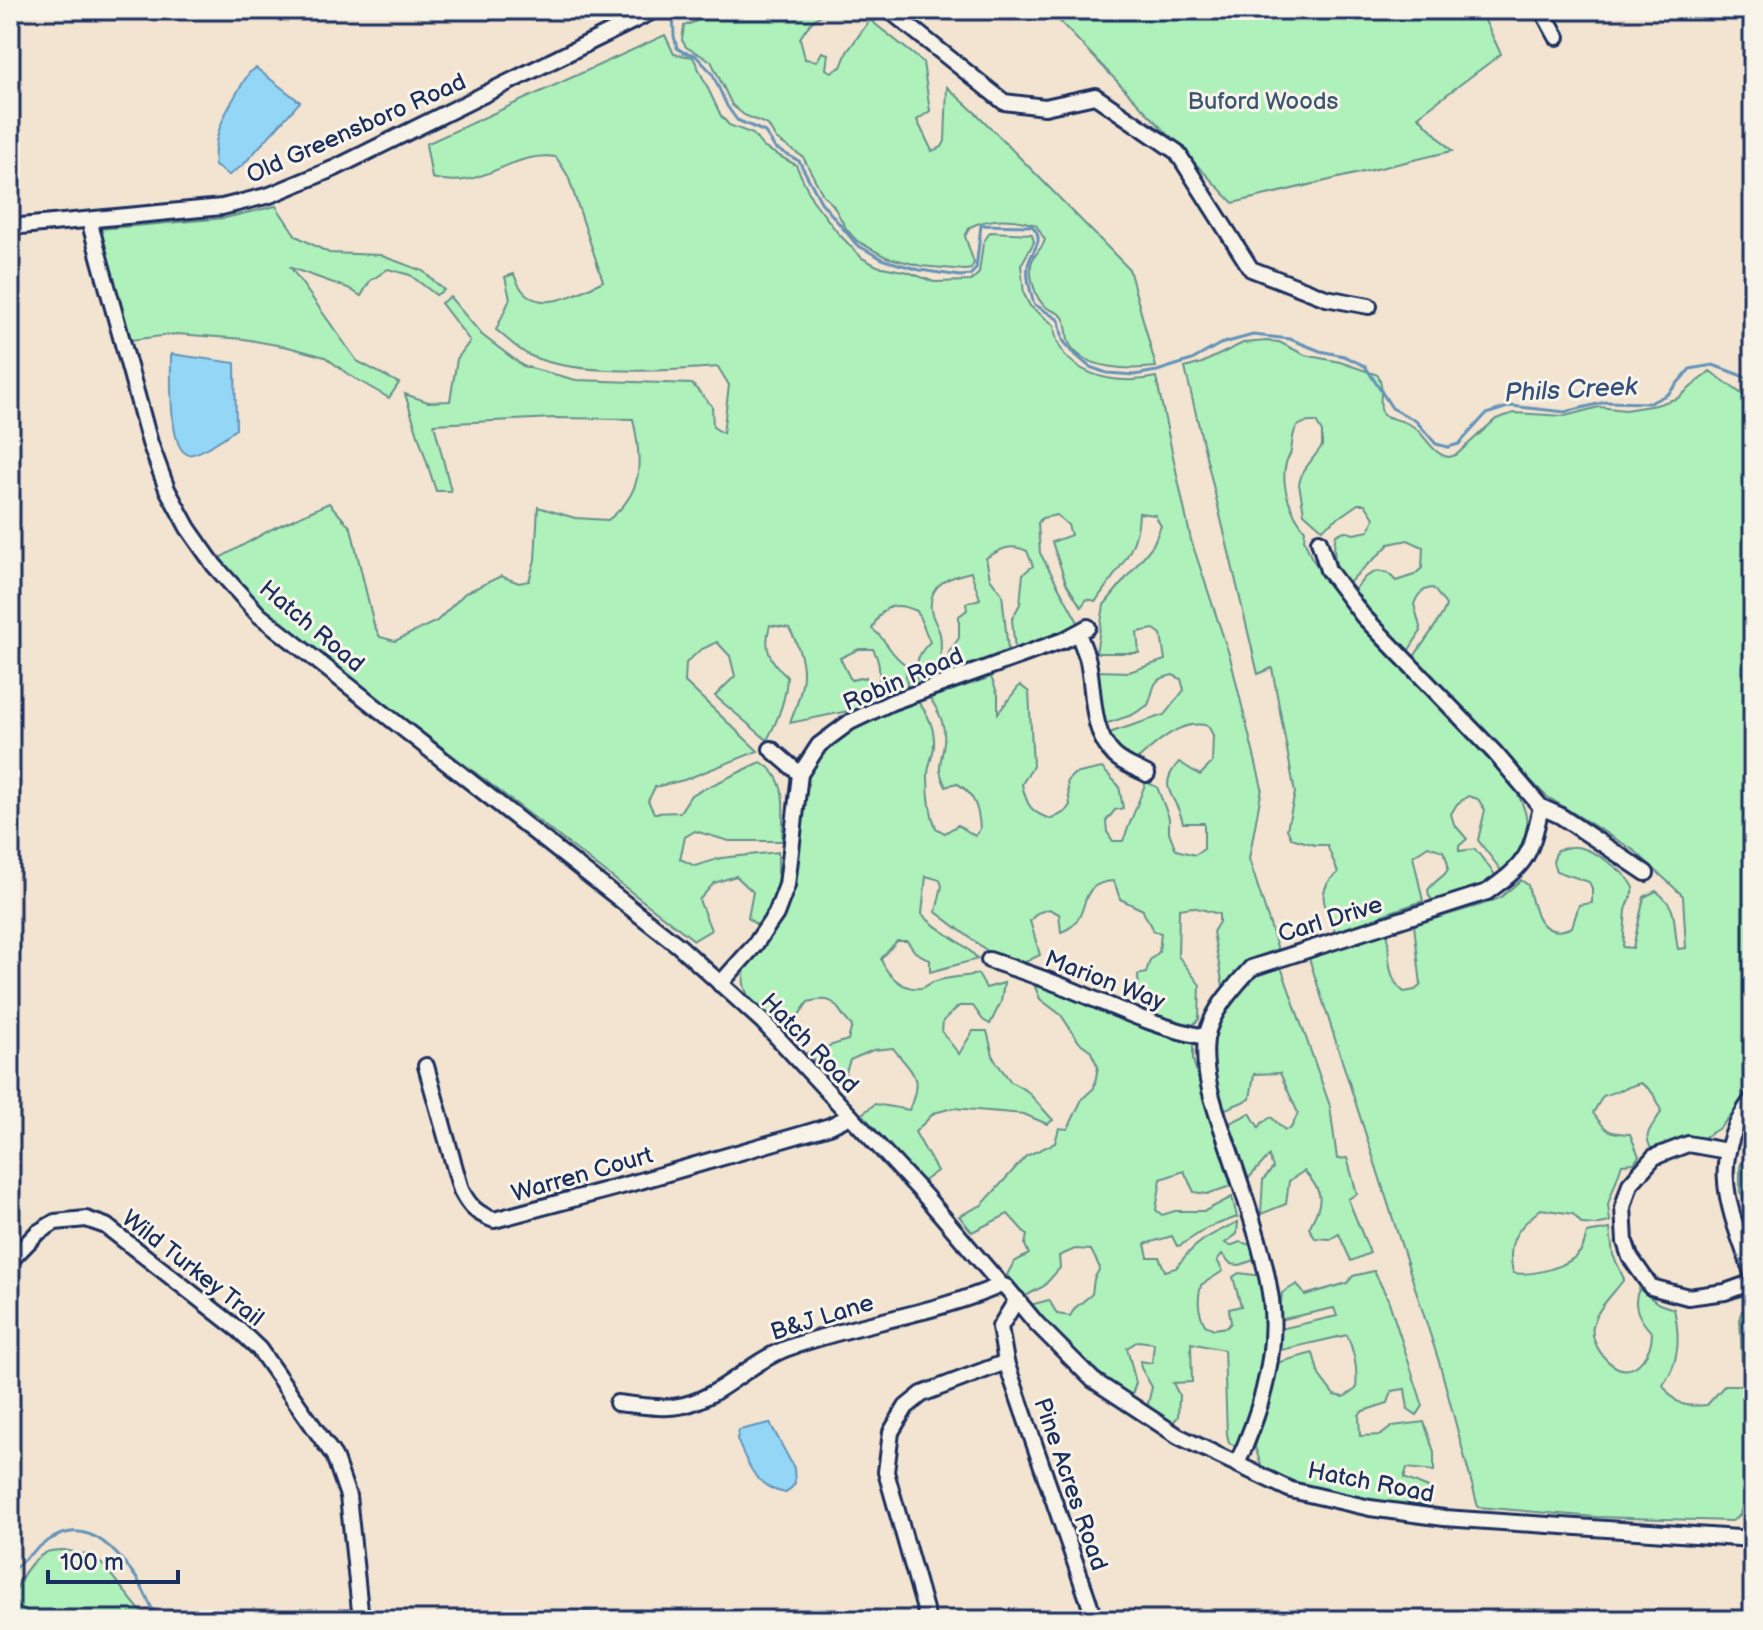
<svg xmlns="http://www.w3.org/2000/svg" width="1763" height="1630" font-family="'Balsamiq Sans',sans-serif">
<rect width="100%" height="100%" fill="#f2e4d0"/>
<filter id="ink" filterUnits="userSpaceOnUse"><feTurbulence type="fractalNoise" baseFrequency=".0125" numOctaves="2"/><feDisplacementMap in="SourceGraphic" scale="16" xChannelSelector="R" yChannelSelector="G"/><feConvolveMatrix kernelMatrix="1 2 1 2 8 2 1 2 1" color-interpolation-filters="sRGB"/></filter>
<g filter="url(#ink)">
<g fill="#aff1ba" stroke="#65908c" stroke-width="2">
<path d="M724,10H852C823,12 816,12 800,38L805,59L817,61L822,52L828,54L826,69L831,72L841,67L847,52L870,20L923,62L930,111L917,120L932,151L942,147L945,141L947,87L980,117L1129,269L1156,367C1130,370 1085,370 1070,345C1065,336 1069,324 1062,316C1057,311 1051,311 1046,307C1035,300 1028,273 1032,261C1035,254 1042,248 1045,240L1036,225C1014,218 991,217 970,227L965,236L974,263L971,269L965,270L921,266L886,257L857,241L847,230L833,205L823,195L803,157L776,139L768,125L744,115L732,105L711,61L686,47L682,40L684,26Z"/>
<polygon points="1049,10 1480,10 1501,54 1418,116 1452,151 1233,203"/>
<path d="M665,35L674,54L693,57L721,116L729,125L753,134L763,147L796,165L812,199L838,233L862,258L877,266L908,272L934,282L971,281L979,273L983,243L990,232L1032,234L1034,242L1021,265L1024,294L1030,306L1054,325C1057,374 1115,387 1156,377L1191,540L1230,657L1262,788L1249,859L1278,950L1246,964L1223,986L1213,932L1219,922V914L1193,907L1179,909L1178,956L1200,985L1199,1019L1192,1026L1140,1014L1138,975L1146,973L1150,960L1159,952L1161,933L1153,931C1153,923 1144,918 1143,910L1120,899L1114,881C1071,883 1096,920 1061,932L1059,914L1049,909L1037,913L1030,921L1040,955L1023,963L998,959L936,912L942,886L940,880L926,876L922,914C940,934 959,937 978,959L930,972V960L915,952L907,941H897L881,959C886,974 903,991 921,988C926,987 928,984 933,982C947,977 964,977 978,974L986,988L1004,983L1001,1002L990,1024L983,1020L973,1006H959L943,1021L942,1032L959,1054L973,1031H987L994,1059L1011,1082L1027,1091L1053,1120L1047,1124L1024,1114L953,1108L934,1113L915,1132L937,1171L921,1183L862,1114L875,1104L909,1110C923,1076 914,1075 893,1048L873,1050L850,1060L846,1072L837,1083L807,1053L848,1040L852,1026C834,1009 840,994 808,1002L794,1022L783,1029C768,1016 747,1004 744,984C740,956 772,939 778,914C789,869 793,782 825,750C850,725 885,714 916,700C928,712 935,729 934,746C933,757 927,767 928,778C928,795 929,811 936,828L945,833L958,825L975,836L980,829C979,809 974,792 956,783L946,787C935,765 942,763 944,742C946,725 939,712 930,698L991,677L998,695V713L1020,685L1029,692L1033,766L1022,784C1026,804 1031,814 1052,819L1065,812L1070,805L1067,781L1074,774L1102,768L1119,786L1123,808L1115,810L1106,821L1107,832L1113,841H1123L1146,782L1157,787L1169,818V832L1176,850L1195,855L1204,849V823H1183C1177,795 1155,789 1179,762L1200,775L1212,763L1213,735L1208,726C1180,718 1154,745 1135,762L1114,750L1109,733L1164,715L1184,690L1181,679L1173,675C1149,680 1156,687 1148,705L1132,715L1102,725L1097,671L1129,672L1165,660L1161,634L1154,629L1137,632L1139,653H1096L1104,605L1153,545L1161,526L1155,515L1139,513C1138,553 1116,570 1096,601L1087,599L1081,607L1066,583L1052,542L1071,535L1068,525L1057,515L1042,518L1038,523L1040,553L1079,624L1015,650L1012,619L1020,604L1023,574L1033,566L1027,551C1010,543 1001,549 986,558L990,578L1002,594L1008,650L946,677L949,652L959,638V616L967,610L966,603L980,599L971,572C950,577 928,583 931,610C932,618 938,626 940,634C943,649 939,663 938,678L917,686C915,667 915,656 930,642L917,611C894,601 882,605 872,629C888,640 889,654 905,664L908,691L881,701C876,680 884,668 873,649H859L840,658L851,680L866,677L871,703L858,709L790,723C805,685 810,665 789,628L770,625C763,648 769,660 787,677C786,700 778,720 767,740L715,696L735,676L730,656L717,642L700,650L686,663L685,682L758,751L684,780L655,787L648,801L654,813L680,812L691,795L761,762C790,779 783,812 782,841H729L695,831L685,837L680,859L695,866L721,858L778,852C779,883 777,901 758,926L748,918L753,892L736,876L714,883L699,900L711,930L694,940L264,611L218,559L272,529L329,503L351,528L374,625L380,637L395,641L437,621L465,593L501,576L519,583L529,581L535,560L538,507L575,518L608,520C645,492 642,460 633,419L554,418L434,424L451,491H436L405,394L428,402L450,401L457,359L470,341L441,303L450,297L482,335L523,366L576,380L692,384L712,406L713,427L723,433L729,385L718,367C670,371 575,376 531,356C519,351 507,338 496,330L510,299L505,277L514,274C529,321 573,296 603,281L568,176L556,157C510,150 483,192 432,178L426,144Z"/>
<polygon points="276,206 296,236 329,253 380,255 423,271 444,290 436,295 410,275 388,269 370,281 361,296 348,288 291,268 357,361 399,383 389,398 349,375 325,357 288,347 244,339 177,334 131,340 100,229 225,218"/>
<path d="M1267,341L1279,342L1305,355L1340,362L1378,375C1386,391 1376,401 1383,415C1394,420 1404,420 1414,427C1427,437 1432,454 1449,457L1456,455L1496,419L1514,413L1565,416L1599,407L1625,410L1656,405L1678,398L1710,371L1746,397H1753V1088L1721,1127L1703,1138L1671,1145L1654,1154C1641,1133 1650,1131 1661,1112C1658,1099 1652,1089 1640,1083L1603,1096L1593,1113C1606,1131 1607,1133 1630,1134L1639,1156L1634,1163L1622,1164L1608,1204L1610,1222L1595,1225L1582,1224L1573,1214L1541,1209C1517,1228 1506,1241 1513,1273C1532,1276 1567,1268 1580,1252C1584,1247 1585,1240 1587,1233L1610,1229L1613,1255L1624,1279C1614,1294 1597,1307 1593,1326C1590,1341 1604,1362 1618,1368C1639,1376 1652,1349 1652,1333C1640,1320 1631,1306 1639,1289L1659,1304L1674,1309C1680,1336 1680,1362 1663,1385C1676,1406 1684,1407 1707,1405L1725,1385H1743L1750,1379V1372L1742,1364L1740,1316L1742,1311L1753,1320V1445L1744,1484L1742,1507L1740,1515L1732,1521L1596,1517L1478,1507L1440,1365L1307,952L1388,931C1389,951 1386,979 1404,992L1415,990L1421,985L1414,925L1487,903L1500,898L1521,880L1528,885C1533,909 1540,942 1572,927L1579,905L1592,903V888L1589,882L1556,871L1553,862L1557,850C1563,849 1570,846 1576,847C1592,848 1628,873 1634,888L1626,910L1623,947L1633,948L1644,897L1656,891C1680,909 1672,922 1678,949L1686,948L1683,896L1635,851L1546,796L1412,660C1420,646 1444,617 1446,605L1433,588C1422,589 1418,594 1414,604L1421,631L1407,653L1350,595L1365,577L1377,571L1388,573L1396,581L1414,575L1422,568L1423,547L1408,540L1389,544C1376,560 1358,570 1346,587C1336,571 1331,554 1336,535L1344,531L1354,534L1369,531L1374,518L1365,504H1358L1322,529L1304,513L1299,484L1302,473L1322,446V432L1316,422C1291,421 1294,433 1291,451C1290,457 1288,456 1286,463C1280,485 1291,513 1305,530L1304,539L1311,557L1341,600L1505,772C1531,814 1538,833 1503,873L1478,840L1485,810L1478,799L1468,796L1457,804L1451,814L1454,824L1467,839L1459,846V851L1475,849L1496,876L1477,887L1434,902L1429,896L1428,890C1441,872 1456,877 1443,851L1428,846L1413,856L1423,901L1382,915L1375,921L1336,933C1326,909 1313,891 1338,873L1327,845H1315L1291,838L1287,829L1295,793L1272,668L1258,674L1185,368L1202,363L1243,343Z"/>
<path d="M1280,964L1330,1106L1337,1159L1347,1158L1357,1194L1348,1199L1370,1253L1351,1261L1339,1234L1330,1239L1315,1238L1309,1228C1323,1201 1325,1194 1304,1171L1289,1181L1286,1204L1261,1214L1263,1180L1273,1168L1269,1156L1246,1181L1226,1125L1250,1113L1259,1128L1262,1123L1271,1117L1285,1130L1291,1128L1298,1113L1280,1073L1254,1074L1250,1099L1221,1111C1204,1063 1210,1009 1252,975C1259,969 1271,967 1280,964Z"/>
<path d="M1048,986L1139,1024L1193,1038V1060L1231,1186L1207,1194L1194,1192L1184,1171L1161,1179L1156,1210L1162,1215L1175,1211H1205L1232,1197L1237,1217L1207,1228L1181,1245L1177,1246L1172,1236L1145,1244L1148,1257H1159L1165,1271L1176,1268C1194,1242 1210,1235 1238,1222L1237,1234L1225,1243L1230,1246L1240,1242L1251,1245L1254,1260L1240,1265L1231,1264L1222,1254L1217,1260L1223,1271L1201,1285C1197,1301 1198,1311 1205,1325L1214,1329L1227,1327L1231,1323L1229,1309L1241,1306L1233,1277L1239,1273L1262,1276C1269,1322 1262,1367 1250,1411C1246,1423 1244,1437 1238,1447L1229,1443L1227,1434L1224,1350L1191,1343L1192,1382L1173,1383L1179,1395L1178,1417L1168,1427L1146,1412L1152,1387L1141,1368L1140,1361L1152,1363L1154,1343L1138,1341L1127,1348L1136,1383L1130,1400L1041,1322L1030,1305L1049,1300L1057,1314L1070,1316L1075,1308L1092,1294L1094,1279L1100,1268L1091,1250L1075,1249L1059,1256L1060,1268L1044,1286L1024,1297L1007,1275L1014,1262L1029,1254L1025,1245L1027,1235L1008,1214L972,1232L959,1216L982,1205L1026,1156L1055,1143L1059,1128L1068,1129L1082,1099L1094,1088L1098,1067L1090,1050L1079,1042L1061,1015L1040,999L1035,987Z"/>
<polygon points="1753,1133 1753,1205 1752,1205 1740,1192 1740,1167"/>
<path d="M1374,1271L1388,1299L1423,1406L1417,1415L1408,1409L1405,1389L1392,1391L1388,1403L1363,1411L1359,1415L1360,1436L1381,1435L1393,1426L1424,1422L1434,1452V1471L1407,1468L1404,1478L1433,1490L1431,1505C1374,1503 1313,1496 1262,1468L1255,1447L1276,1363L1313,1353L1319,1375L1334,1395L1344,1397L1356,1389C1358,1369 1355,1353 1347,1335L1277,1351L1280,1329L1337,1316L1334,1308L1279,1320L1282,1293L1297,1284L1305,1295L1347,1283L1353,1276Z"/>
<path d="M64,1550L88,1555L103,1565L148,1620H10C10,1596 23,1565 45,1553C50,1550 59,1550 64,1550Z"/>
</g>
<g fill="#94d6f6" stroke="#6493b9" stroke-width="2">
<path d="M256,68L300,102L243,165L229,175L215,166C211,131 232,101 249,73Z"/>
<path d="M171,354L235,363L236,429C228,435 196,458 187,454C168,447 171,372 171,354Z"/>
<path d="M770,1423L794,1468L795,1484L786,1493C757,1489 747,1464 737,1439L739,1430Z"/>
</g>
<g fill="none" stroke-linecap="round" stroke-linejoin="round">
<g stroke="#6493b9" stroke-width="3">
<path d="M673,10L674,36L677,48L683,52L695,55L712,73L727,106L737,120L765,132L775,148L799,161L821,202L857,245L884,260L920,270L960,276L970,275L976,269L981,225L1032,226C1047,241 1030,251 1028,266C1026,279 1031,292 1034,304L1059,320L1063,340L1071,351L1090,367L1107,373L1134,375L1157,371L1192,360L1220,344L1253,335L1290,339L1320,351L1344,356L1365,366L1392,408L1416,421L1436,444L1448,447L1459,444L1486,414L1511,406L1565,412L1606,402L1650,403L1668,394L1690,369L1713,365L1753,380"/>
<path d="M10,1573C60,1523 88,1512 135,1576C145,1589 149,1607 159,1620"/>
<path d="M564,1620C581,1604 592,1614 612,1617C634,1619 649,1603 668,1620"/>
</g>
<g stroke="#1b2f5e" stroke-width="20">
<g id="minor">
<polyline points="889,10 1004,102 1045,107 1095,96 1177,152 1251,269 1326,298 1369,306"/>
<polyline points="1542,10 1557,37"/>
<polyline points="89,220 150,443 167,489 188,528 214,565 259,615 679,946 762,1021 925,1196 1001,1285 1006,1287 1036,1323 1093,1380 1178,1436 1291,1490 1370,1508 1444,1518 1753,1539"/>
<polyline points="10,227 222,207 270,195 335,168 655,10"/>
<polyline points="1319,541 1328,570 1363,616 1495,753 1541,807 1559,815 1646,873"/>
<path d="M1078,633C1081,641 1084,649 1087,657C1095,687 1089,731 1114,755C1123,764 1136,768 1147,774"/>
<polyline points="771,749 800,774"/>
<path d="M989,960C1013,968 1037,976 1060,985C1108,1004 1155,1028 1206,1037"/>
<polyline points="720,984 754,946 776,914 787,885 800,774 819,745 850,722 892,702 1064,640 1088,627"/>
<path d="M426,1066L461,1190C469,1206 476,1213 494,1220L640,1181L803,1134L830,1126L850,1116"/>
<path d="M1753,1098C1705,1163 1730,1209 1753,1276"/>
<polyline points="1727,1151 1688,1144 1654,1157 1630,1184 1623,1207 1625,1242 1630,1257 1651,1287 1688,1297 1725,1292 1753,1282"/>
<polyline points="10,1261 37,1233 55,1222 86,1219 106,1226 239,1330 259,1349 334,1456 348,1496 361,1620"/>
<polyline points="1017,1299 1000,1327 1006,1362 1095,1620"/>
<path d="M617,1403C637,1405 664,1410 684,1405C721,1396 749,1363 785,1349C855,1323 932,1315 1001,1285"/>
<path d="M1237,1464C1260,1414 1278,1354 1271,1299C1264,1251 1247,1204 1232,1158C1220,1121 1201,1079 1206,1039C1210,1012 1234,987 1251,968L1487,892C1528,863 1530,856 1541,807"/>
<polyline points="928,1620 886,1472 891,1432 906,1407 922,1394 1006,1362"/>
</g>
</g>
<use href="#minor" stroke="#f7f3e8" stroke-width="14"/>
</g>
</g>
<g text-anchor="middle" stroke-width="6" stroke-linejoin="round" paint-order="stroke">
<g font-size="24" fill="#395670" stroke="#f7f3e8">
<text x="1263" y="109">Buford Woods</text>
</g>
<g font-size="24" fill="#1b2f5e" stroke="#f7f3e8">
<text transform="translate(356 128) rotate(-24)" y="8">Old Greensboro Road</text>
<text transform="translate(312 626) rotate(40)" y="8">Hatch Road</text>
<text transform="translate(903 679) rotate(-23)" y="8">Robin Road</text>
<text transform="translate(1330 919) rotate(-17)" y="8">Carl Drive</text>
<text transform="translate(1105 980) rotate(21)" y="8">Marion Way</text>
<text transform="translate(810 1043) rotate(46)" y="8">Hatch Road</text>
<text transform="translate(582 1174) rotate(-16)" y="8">Warren Court</text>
<text transform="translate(193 1268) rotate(38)" y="8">Wild Turkey Trail</text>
<text transform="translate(822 1317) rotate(-17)" y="8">B&amp;J Lane</text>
<text transform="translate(1371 1482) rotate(11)" y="8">Hatch Road</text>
<text transform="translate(1071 1484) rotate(71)" y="8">Pine Acres Road</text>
</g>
<g font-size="26" font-style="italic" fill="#33507c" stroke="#f7f3e8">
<text transform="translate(1571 389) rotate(-3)" y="9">Phils Creek</text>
</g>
</g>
<rect width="1763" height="1630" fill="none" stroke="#f7f3e8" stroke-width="40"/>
<rect x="20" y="20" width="1723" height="1590" fill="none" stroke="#1b2f5e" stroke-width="3" filter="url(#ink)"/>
<path d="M48 1570v12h130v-12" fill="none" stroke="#1b2f5e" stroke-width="4"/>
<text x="60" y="1570" font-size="24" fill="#1b2f5e" stroke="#f7f3e8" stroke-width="6" paint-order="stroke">100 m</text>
</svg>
